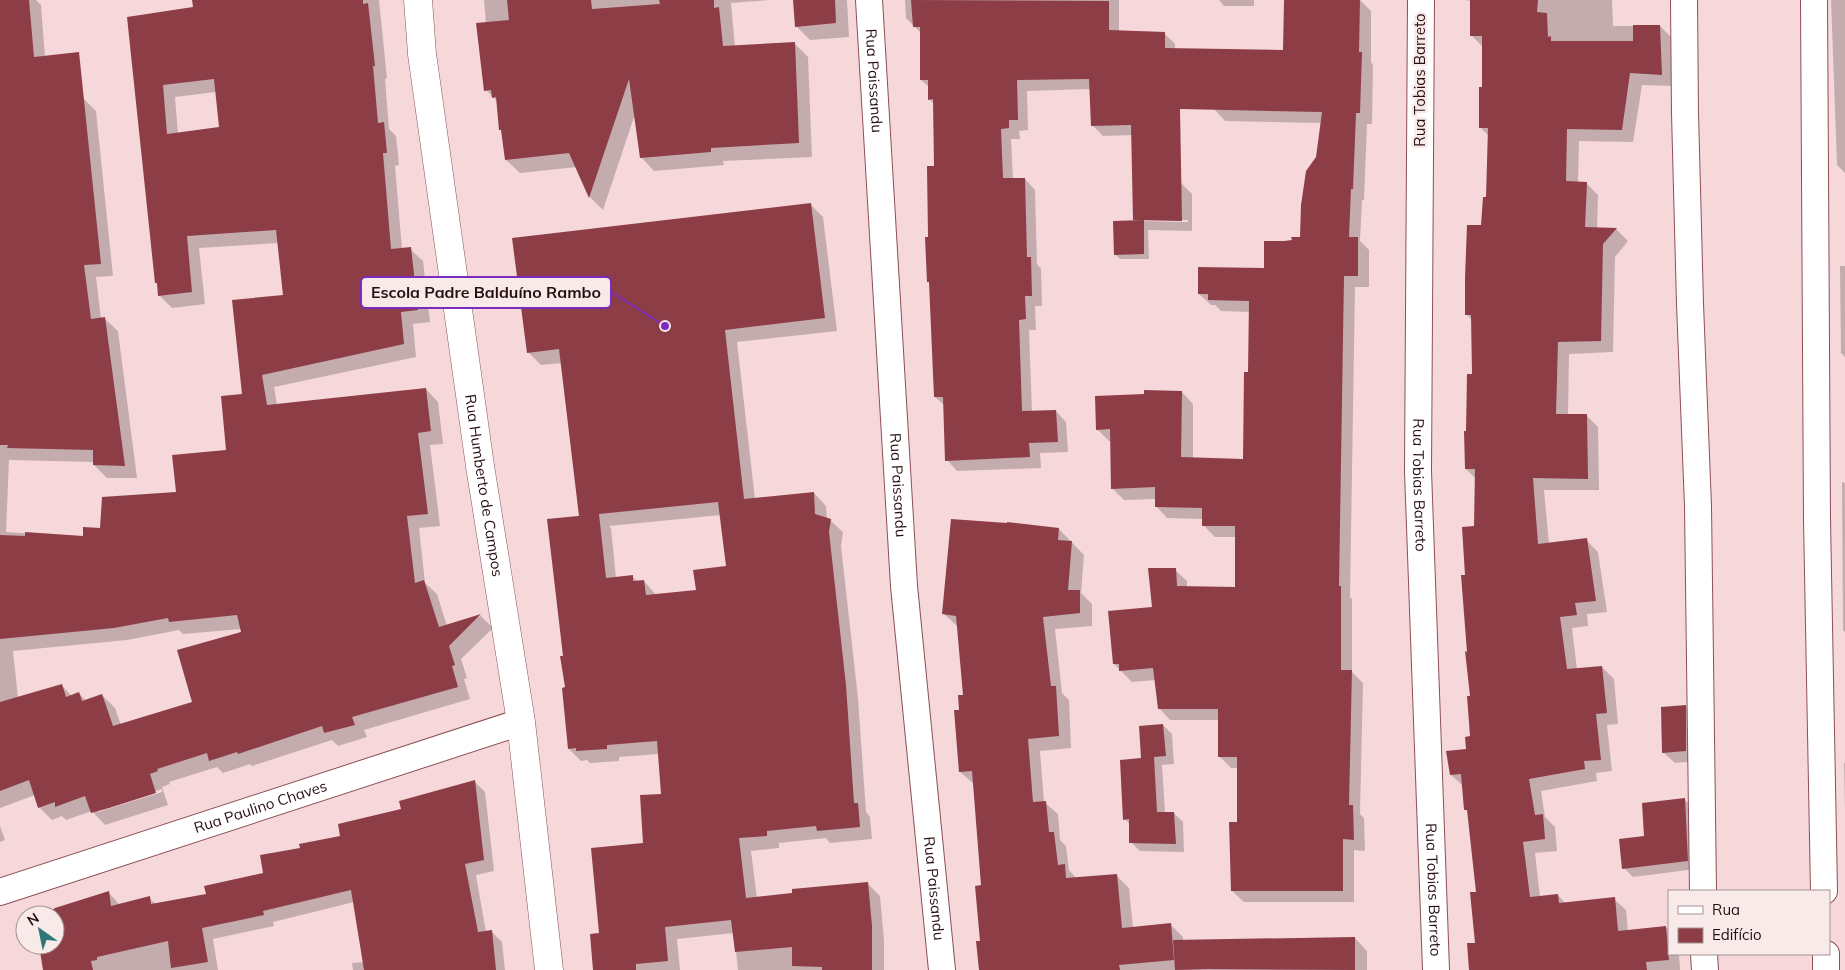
<svg xmlns="http://www.w3.org/2000/svg" width="1845" height="970" font-family="Mulish,sans-serif">
<rect width="100%" height="100%" fill="#f6d8da"/>
<g fill="#0003" fill-rule="evenodd">
<polygon points="0,0 36,0 41,5 46,70 0,75"/>
<path d="M194,0H379L387,78L385,79L389,129L396,136L399,165L395,166L402,249H410L423,261L430,322L413,324L416,357L274,387L277,405L426,389L438,402L443,444L430,445L440,526L419,528L425,583L437,594L447,626L481,616L493,628L461,659L467,678L464,679L470,699L364,730L367,737L338,746L332,740L252,766L250,764L223,773L217,767L169,782L170,784L162,787L168,805L105,825L92,811L66,820L62,816L52,820L39,807L35,795L0,808V110L83,98L96,111L113,276L96,277L101,319H105L118,331L137,478H107L94,465V462L9,460L6,532L84,537L177,493L227,452L243,395L284,296L278,243L199,248L205,304L172,308L159,295L158,285L156,283L129,18L194,8ZM216,92L220,128L178,134L175,97ZM241,629L242,633L194,703L121,725L115,708L102,695L86,701L79,693L72,696L62,686L18,698L13,651L127,640L179,630L183,634ZM162,789V792L98,812V810Z"/>
<polygon points="484,0 769,0 731,3 735,47 795,44 808,57 812,157 723,161 724,165 654,171 641,157 635,114 603,210 590,197 577,167 520,173 506,160 502,132 500,129 498,102 486,90 486,24"/>
<polygon points="794,0 847,0 849,37 810,40 796,26"/>
<path d="M905,0H1119V32L1164,33L1175,44L1176,183H1181L1192,194V231L1148,230L1149,259H1120L1115,254L1137,222L1134,219L1133,135L1103,136L1092,125L1090,89L1027,91L1028,130L1019,131L1020,139H1011L1013,179H1025L1035,190L1037,264L1041,269L1042,306H1035L1036,330H1029L1032,412L1056,411L1066,422L1068,452L1040,453L1041,468L957,471L947,460L944,405L935,397L930,283L928,281L930,239L936,167L935,105L929,99V87L921,80L922,34L906,18ZM1143,219L1188,220V222L1143,221Z"/>
<polygon points="1219,0 1254,0 1254,6 1224,6"/>
<polygon points="1285,0 1360,0 1371,11 1371,62 1373,65 1372,124 1367,124 1364,200 1362,200 1360,241 1369,250 1369,287 1355,287 1350,597 1352,599 1352,672 1363,683 1360,814 1364,818 1365,851 1354,850 1354,902 1244,902 1232,891 1238,824 1238,768 1231,768 1219,756 1219,720 1170,720 1159,708 1156,680 1132,682 1114,664 1153,609 1175,570 1187,581 1187,588 1237,588 1236,537 1215,537 1203,525 1203,519 1167,518 1156,506 1156,499 1124,500 1112,488 1112,441 1109,441 1097,429 1182,392 1193,404 1193,459 1244,460 1250,373 1250,312 1221,311 1215,305 1211,305 1199,294 1265,269 1284,243 1301,238 1317,158 1322,123 1225,121 1214,109 1284,52"/>
<polygon points="1465,0 1612,0 1613,26 1660,26 1672,38 1673,86 1642,85 1633,142 1579,141 1578,183 1586,183 1598,195 1597,229 1616,229 1628,241 1615,257 1613,352 1569,354 1568,415 1586,415 1598,427 1599,490 1544,490 1549,544 1586,540 1598,552 1607,612 1587,614 1588,626 1572,628 1577,669 1602,667 1614,679 1618,724 1607,725 1612,771 1596,773 1597,781 1541,791 1545,817 1555,827 1557,851 1535,853 1540,897 1558,895 1566,904 1614,899 1626,910 1628,931 1665,927 1669,930 1669,954 1679,954 1680,970 1471,970 1476,944 1477,893 1468,812 1466,809 1463,786 1451,775 1467,750 1472,737 1467,576 1475,527 1476,479 1466,469 1473,375 1472,320 1466,314 1488,198 1489,136 1480,127 1483,89 1483,47 1471,35 1471,1"/>
<polygon points="1831,0 1845,0 1845,173 1837,165"/>
<path d="M810,204L823,217L837,331L737,342L755,499L814,493L826,506L827,519L830,520L843,532L841,546L858,698L866,812L870,817L872,839L830,843L826,838L779,843V848L751,851L757,898L867,883L880,896L884,940V970H738L734,933L677,939L680,970H594L600,934L645,844L662,795L659,754L619,757V761L590,763L587,760L581,761L569,749L564,657L582,517L562,363L541,365L528,352ZM721,515L727,567L697,591L656,595L644,581L638,582L632,576L616,578L611,528L609,526Z"/>
<polygon points="1840,266 1845,266 1845,357 1841,353"/>
<polygon points="1842,482 1845,483 1845,632 1843,630"/>
<polygon points="1008,523 1059,529 1084,555 1081,593 1092,604 1092,626 1055,629 1062,693 1069,700 1071,748 1040,751 1044,802 1058,814 1060,840 1066,846 1069,870 1077,879 1116,875 1129,888 1133,928 1170,924 1183,937 1183,941 1355,938 1367,951 1367,970 980,970 982,886 974,784 960,772 961,711 964,696 958,627 944,614"/>
<polygon points="1685,706 1696,717 1697,761 1675,763 1664,753"/>
<polygon points="1163,725 1172,734 1174,764 1162,765 1165,813 1174,813 1183,822 1184,852 1140,851 1131,842 1130,825 1125,819 1142,759"/>
<polygon points="1844,763 1845,763 1845,811"/>
<polygon points="474,781 485,792 494,871 476,875 486,932 491,931 502,942 505,970 353,970 352,963 364,962 354,902 273,922 274,926 213,939 218,970 44,970 40,945 55,945 54,915 109,893 120,905 149,898 156,904 208,895 264,874 302,849 342,836 402,809"/>
<polygon points="1685,800 1694,809 1696,869 1633,877 1624,868 1645,837"/>
<polygon points="0,826 5,840 0,842"/>
</g>
<g fill="#8d3d46" fill-rule="evenodd">
<polygon points="0,0 29,0 34,57 79,52 101,264 84,265 91,319 105,317 125,466 93,465 93,450 7,448 8,445 0,445"/>
<path d="M192,0H363V4L368,3L375,66H373L378,123L384,122L387,153H383L391,249L411,247L418,310L401,312L404,344L262,375L267,405L426,388L431,431L418,433L428,514L407,516L415,583L424,580L439,627L481,614L449,646L455,665L452,666L458,687L352,717L355,725L324,733L322,726L238,754L237,752L209,761L207,753L157,769L158,771L150,774L156,793L109,808L91,813L85,796L55,807V802L38,808L29,780L0,791V702L62,684L66,697L79,692L82,701L102,694L113,726L192,702L177,650L241,632L237,615L169,622L168,618L114,628L0,639V535L25,536V532L83,536V527L100,528L102,497L176,492L172,455L226,450L221,396L242,394L232,300L283,295L276,230L187,236L192,292L158,296L157,283H155L127,17L193,7ZM214,79L219,127L167,134L163,85Z"/>
<polygon points="507,0 591,0 592,9 660,4 659,0 714,0 714,8 719,7 723,46 795,42 799,143 711,148 711,152 640,158 629,79 589,198 569,153 505,160 501,130 499,130 496,97 492,98 491,90 484,91 476,23 509,20"/>
<polygon points="793,0 835,0 836,23 795,27"/>
<polygon points="911,0 1109,1 1109,30 1165,32 1165,48 1283,50 1284,0 1360,0 1359,52 1362,52 1360,113 1356,113 1353,189 1351,189 1349,237 1358,237 1358,276 1344,276 1339,586 1341,586 1341,670 1352,670 1349,805 1353,805 1354,840 1343,839 1343,891 1231,891 1229,822 1237,822 1237,757 1218,757 1218,709 1158,709 1153,668 1119,671 1119,664 1113,664 1108,611 1152,607 1148,568 1176,568 1177,586 1235,587 1235,526 1202,526 1202,508 1155,507 1155,487 1111,489 1110,429 1096,430 1095,396 1144,394 1144,390 1182,391 1181,457 1243,459 1244,372 1248,372 1249,301 1208,300 1208,294 1198,294 1198,267 1264,268 1264,241 1284,241 1292,240 1291,237 1300,237 1301,205 1306,171 1316,157 1322,112 1180,109 1182,221 1133,220 1131,125 1091,126 1089,79 1017,80 1018,120 1009,120 1009,128 1001,129 1003,178 1025,178 1027,257 1031,257 1032,296 1025,296 1026,319 1019,320 1022,411 1056,410 1058,442 1029,443 1030,457 945,461 943,397 934,397 929,282 927,282 925,237 928,237 927,166 934,166 933,99 928,100 928,80 920,80 920,27 913,27"/>
<polygon points="1470,0 1538,0 1537,12 1547,13 1548,37 1551,36 1551,41 1633,41 1633,25 1660,25 1662,75 1630,73 1622,130 1567,129 1566,181 1587,182 1585,227 1617,228 1603,244 1601,341 1558,342 1556,414 1587,414 1588,479 1533,478 1538,544 1587,538 1596,601 1575,603 1577,615 1560,617 1567,669 1602,666 1607,713 1596,714 1601,760 1584,761 1585,769 1529,779 1535,815 1543,814 1545,839 1523,842 1530,897 1558,894 1559,903 1615,897 1618,931 1666,926 1669,960 1646,962 1647,970 1469,970 1467,943 1475,943 1470,892 1476,892 1467,810 1464,810 1461,774 1450,775 1446,751 1466,749 1465,737 1470,736 1467,696 1470,696 1465,651 1467,652 1461,575 1465,575 1462,527 1474,526 1475,469 1465,469 1464,431 1466,431 1467,374 1472,374 1471,315 1465,315 1465,278 1467,225 1481,225 1483,197 1486,197 1488,128 1479,128 1479,87 1482,87 1482,36 1470,36"/>
<polygon points="811,203 825,318 725,330 744,499 814,492 815,514 831,519 829,532 846,685 854,803 858,803 860,827 817,831 816,826 767,831 767,836 739,838 746,898 792,893 792,889 868,882 872,926 872,970 822,970 822,967 792,966 792,947 735,952 731,920 665,927 668,961 636,964 636,970 593,970 590,934 599,933 591,848 643,843 640,795 661,794 657,741 607,745 607,749 576,751 576,748 568,749 562,688 565,687 560,656 563,656 547,519 599,514 606,578 633,575 633,581 644,580 646,595 696,590 693,570 726,566 718,502 579,516 559,349 527,353 512,238"/>
<polygon points="1144,220 1144,254 1114,255 1113,221"/>
<polygon points="951,519 1007,523 1007,522 1059,528 1058,540 1072,541 1068,590 1080,590 1080,613 1043,617 1051,686 1056,686 1059,736 1028,739 1033,802 1046,801 1049,832 1054,832 1058,865 1065,864 1066,878 1117,874 1122,928 1171,923 1174,960 1119,965 1120,970 979,970 976,941 980,941 975,886 981,885 972,771 959,772 954,710 959,710 958,695 963,695 956,616 942,614"/>
<polygon points="1686,705 1686,751 1662,753 1661,707"/>
<polygon points="1163,724 1166,756 1154,757 1157,812 1174,812 1176,844 1129,843 1129,819 1123,820 1120,760 1141,758 1139,726"/>
<polygon points="475,780 484,860 465,864 478,932 492,930 496,970 364,970 351,890 263,911 264,915 202,928 208,962 171,968 168,941 97,957 97,960 91,961 93,970 43,970 39,945 57,945 55,915 53,915 52,910 55,908 109,891 111,906 150,896 151,904 206,894 204,886 263,873 260,855 300,848 299,844 340,836 338,824 401,809 399,801"/>
<polygon points="1685,798 1688,861 1622,869 1619,839 1644,836 1642,803"/>
<polygon points="1355,937 1355,970 1208,969 1175,970 1173,940"/>
</g>
<g fill="none" stroke-linecap="round" stroke-linejoin="round">
<g stroke="#8d5055" stroke-width="28">
<g id="minor">
<path id="s1" d="M869,0L904,586L942,970"/>
<path id="s2" d="M1421,0L1418,471L1436,970"/>
<polyline points="1684,0 1685,113 1690,304 1698,506 1703,891"/>
<polyline points="1814,0 1817,519 1824,891"/>
<path id="s3" d="M0,892L521,722"/>
<polyline points="1704,954 1705,970"/>
<polyline points="1826,954 1826,970"/>
</g>
</g>
<g stroke="#8d5055" stroke-width="29">
<g id="tertiary">
<path id="s4" d="M418,0L422,54L480,466L521,722L549,970"/>
</g>
</g>
<use href="#minor" stroke="#fff" stroke-width="26"/>
<use href="#tertiary" stroke="#fff" stroke-width="28"/>
</g>
<g text-anchor="middle" stroke-width="5" stroke-linejoin="round" paint-order="stroke">
<g font-size="15" fill="#270f11" stroke="#f9eaea">
<text transform="translate(1420 80) rotate(-90)" y="5">Rua Tobias Barreto</text>
<text dy="5" stroke="none"><textPath href="#s1" startOffset="81">Rua Paissandu</textPath></text>
<text dy="5" stroke="none"><textPath href="#s4" startOffset="490">Rua Humberto de Campos</textPath></text>
<text dy="5" stroke="none"><textPath href="#s2" startOffset="485">Rua Tobias Barreto</textPath></text>
<text dy="5" stroke="none"><textPath href="#s1" startOffset="486">Rua Paissandu</textPath></text>
<text dy="5" stroke="none"><textPath href="#s3" startOffset="274">Rua Paulino Chaves</textPath></text>
<text dy="5" stroke="none"><textPath href="#s1" startOffset="891">Rua Paissandu</textPath></text>
<text dy="5" stroke="none"><textPath href="#s2" startOffset="890">Rua Tobias Barreto</textPath></text>
</g>
</g>
<path fill="none" stroke="#7b2cbf" stroke-width="2" d="M665 326L611 292"/>
<circle fill="#7b2cbf" stroke="#f9eaea" stroke-width="2" cx="665" cy="326" r="5"/>
<rect fill="#f9eaea" stroke="#7b2cbf" stroke-width="2" x="361" y="277" width="250" height="31" rx="5"/>
<g font-size="16" text-anchor="middle" font-weight="bold" fill="#270f11">
<text x="486" y="298">Escola Padre Balduíno Rambo</text>
</g>
<rect x="1668" y="890" width="162" height="65" fill="#f9eaea" stroke="#a59293"/>
<rect x="1678" y="906" width="25" height="8" fill="#ffffff" stroke="#a59293"/>
<text x="1712" y="915" font-size="15" fill="#270f11">Rua</text>
<rect x="1678" y="928" width="25" height="15" fill="#8d3d46" stroke="#a59293"/>
<text x="1712" y="940" font-size="15" fill="#270f11">Edifício</text>
<g transform="translate(40 930) rotate(327)"><circle r="24" fill="#f9eaea" stroke="#a59293"/>
<path d="M0-4L9 19L0 12L-9 19Z" fill="#2f7878"/>
<text y="-8" font-size="14" font-weight="bold" text-anchor="middle" fill="#270f11">N</text>
</g>
</svg>
